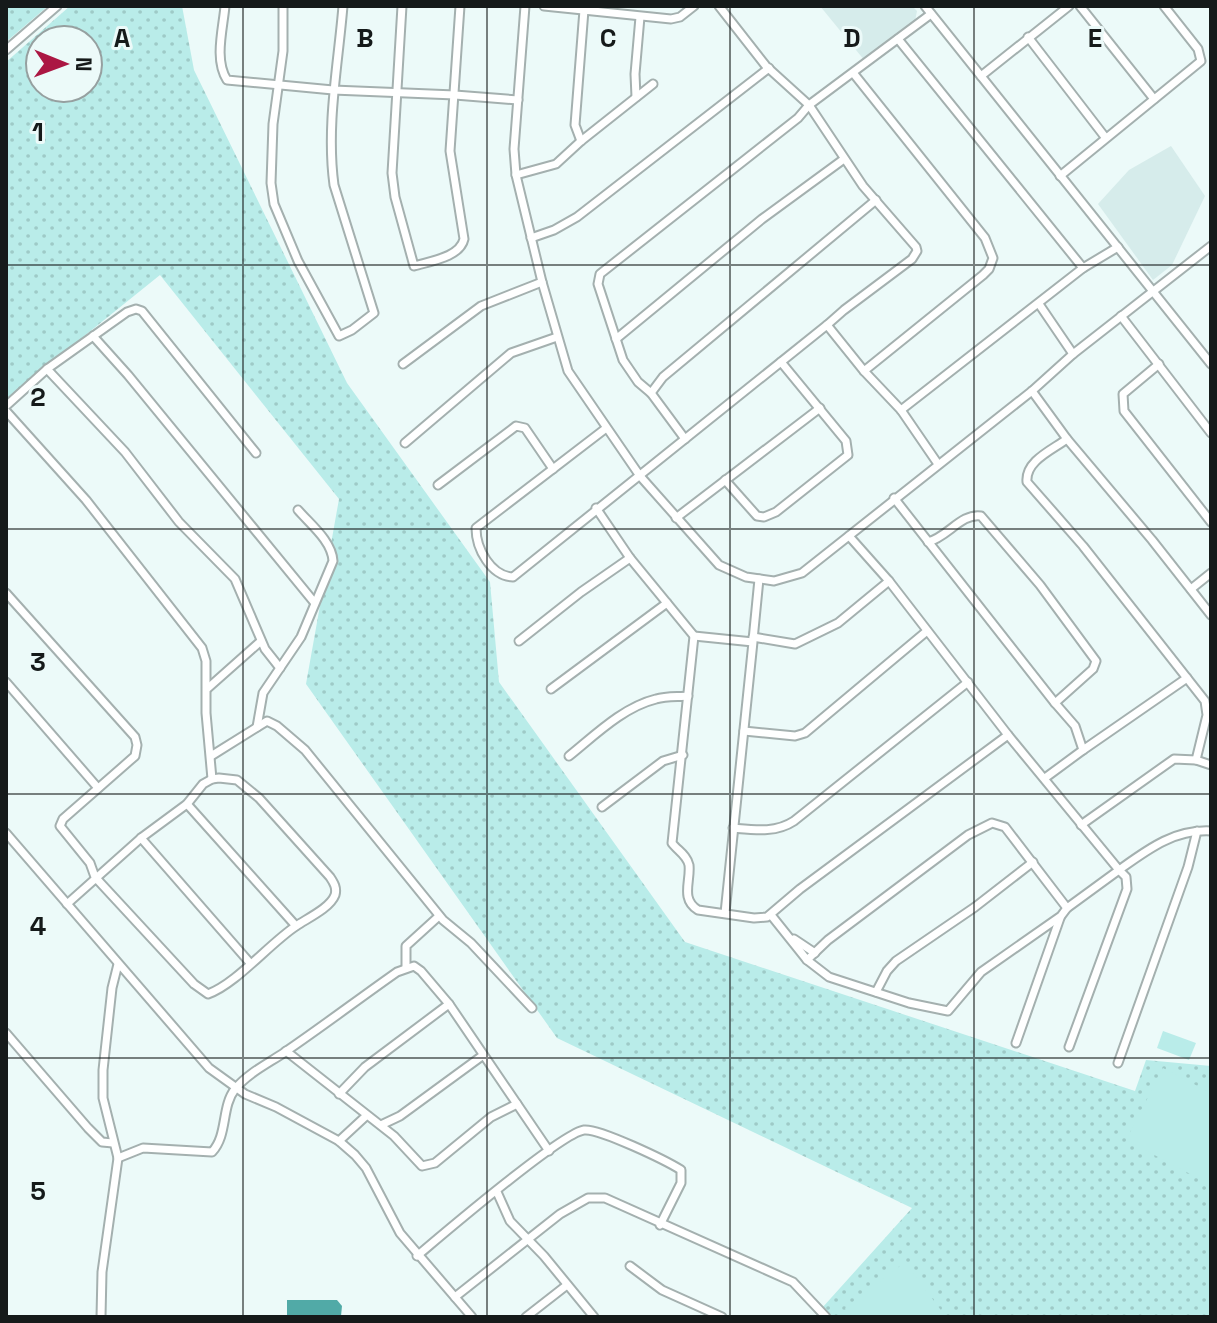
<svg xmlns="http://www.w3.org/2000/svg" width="1217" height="1323" font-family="'Space Grotesk',sans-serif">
<defs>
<pattern id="grass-dots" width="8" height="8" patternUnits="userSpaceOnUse" patternTransform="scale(2)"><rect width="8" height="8" fill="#b9ece9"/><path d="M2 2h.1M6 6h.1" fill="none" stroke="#9ecac7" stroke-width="1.8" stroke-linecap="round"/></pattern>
</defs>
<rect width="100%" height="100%" fill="#ecfaf9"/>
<g fill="#d6eceb">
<polygon points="820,6 912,6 917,11 915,21 865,61"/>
<polygon points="1171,146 1205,196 1172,265 1153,280 1098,204 1129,170"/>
</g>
<g fill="url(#grass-dots)" fill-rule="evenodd">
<polygon points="6,6 48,6 6,42"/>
<path d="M70,6H182L194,70L347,383L490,582L499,682L685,942L1135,1091L1146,1060L1211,1066V1317H830L822,1308L912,1208L557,1038L306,684L339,499L160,275L6,399V62ZM40,40H88V88H40Z"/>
</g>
<g fill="#b9ece9">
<polygon points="1163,1031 1196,1043 1189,1060 1157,1048"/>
<polygon points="1163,1068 1211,1093 1211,1185 1126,1140"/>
<polygon points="905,1262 946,1317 852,1317 845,1308"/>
</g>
<polygon fill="#51aaa7" points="287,1300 337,1300 342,1306 341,1316 287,1317"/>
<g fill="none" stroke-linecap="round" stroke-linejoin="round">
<g stroke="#a4b0af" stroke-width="11">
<g id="street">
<path d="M225,6C223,29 214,60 227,80L333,90L455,95L518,100"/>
<path d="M283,6V51L273,124L271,183L274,204L298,261L339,336L352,330L374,313L334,185C326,125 338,66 343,6"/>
<path d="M402,6L392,173L395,197L414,266C431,261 460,257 464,239L450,151L460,6"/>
<polyline points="525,6 514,149 516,175 542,282 568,371 640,476 719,565 746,577 774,581 802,573 1032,391 1073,354 1211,246"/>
<polyline points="544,6 671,19 680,17 694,6"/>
<polyline points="719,6 766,66 809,105 863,186 916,247 917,251 912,259 844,310 827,325"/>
<polyline points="925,6 1211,364"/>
<polyline points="1080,6 1154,99"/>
<polyline points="1028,37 1105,137"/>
<polyline points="898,39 1083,268"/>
<polyline points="6,50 57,6"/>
<polyline points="854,74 985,238 993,258 989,269 983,275 864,371"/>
<polyline points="981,76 1069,6"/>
<polyline points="636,97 635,74 640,17"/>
<polyline points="581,141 575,125 584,10"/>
<polyline points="516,175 556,164 581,141 653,84"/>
<polyline points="1060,176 1201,61 1198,49 1164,6"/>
<polyline points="531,238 554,230 577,217 769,68"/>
<polyline points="1039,304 1073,354"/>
<polyline points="1121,316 1211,433"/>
<polyline points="93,336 128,375 314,602"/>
<polyline points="616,339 762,219 844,159"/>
<polyline points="403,364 481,306 542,282"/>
<polyline points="1159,364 1123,394 1124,411 1211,522"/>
<polyline points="47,369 125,452 179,522 235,579 265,649 280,668"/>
<polyline points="1032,391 1067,439 1152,540 1211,615"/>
<polyline points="651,393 663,377 876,200"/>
<polyline points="6,406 47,369 127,312 136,309 142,311 256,453"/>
<polyline points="901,410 1083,268 1118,247"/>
<polyline points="6,411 86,500 202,648 206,661 206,713 212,779"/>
<path d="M605,429L476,528C476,549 491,576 513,577L827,325L864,371L901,410L938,464"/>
<polyline points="685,439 651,393 638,382 623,360 598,284 600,274 798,118 809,105 931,14"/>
<path d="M1067,439C1052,450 1025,461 1027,482L1083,546L1205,701L1207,715L1196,760"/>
<polyline points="405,443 511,353 557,337"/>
<polyline points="725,480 757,516 764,517 776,512 848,455 846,441 781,362"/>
<polyline points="438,485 516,426 525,428 553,469"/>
<polyline points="894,498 1055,703"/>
<path d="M596,508L630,558L694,636L672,843C677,850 687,855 689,865C691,881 680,899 698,910L754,918L767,917L800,889L1008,735"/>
<polyline points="676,518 820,408"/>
<path d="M849,536L889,581L1008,735L1119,870C1147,850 1174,829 1211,831"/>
<path d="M928,542C948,537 961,513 981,516L1040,585L1096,661L1093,669L1055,703L1075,726L1083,750L1045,778"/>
<polyline points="1191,589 1211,573"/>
<path d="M6,593L135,737L137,745L135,756L63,819L60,826L90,863L95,877L194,984L208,994C236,984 269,944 296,926C308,918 330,908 335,895C337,888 334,883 330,877L259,798L237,780L219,778L212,779L203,784L187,804L141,838L67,904"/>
<polyline points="694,636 753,642 725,913"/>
<polyline points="753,637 795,644 838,623 889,581"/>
<polyline points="753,640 759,579"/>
<polyline points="519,641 581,592 630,558"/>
<polyline points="6,682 98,788"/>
<polyline points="208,688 261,641"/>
<polyline points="551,689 667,603"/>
<path d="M257,727L263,693L301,637L333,561C332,541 310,524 298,510"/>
<polyline points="744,731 795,736 805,733 927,631"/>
<polyline points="1083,750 1187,678"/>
<polyline points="211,756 267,721 277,726 305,750 443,920 471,943 532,1008"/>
<path d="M569,756C594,736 623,707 656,699C666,696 678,697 688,696"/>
<polyline points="187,804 296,926"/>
<polyline points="602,807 663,761 683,755"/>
<polyline points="1081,825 1174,759 1196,760 1211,765"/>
<path d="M733,828C755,830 776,833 794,821L968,682"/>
<polyline points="6,833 209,1068 245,1094 276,1107 339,1141 355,1155 366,1168 400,1233 472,1317"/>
<polyline points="141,838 250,963"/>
<polyline points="771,915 807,960 829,977 909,1003 948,1011 981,972 1061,916 1067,908 1119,870 1126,877 1127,889 1069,1047"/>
<polyline points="794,939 815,953"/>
<polyline points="807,960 828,940 968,835 992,823 1005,827 1067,908"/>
<polyline points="406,968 406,946 439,916"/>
<polyline points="876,992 887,971 896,961 975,907 1033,862"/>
<polyline points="6,1033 88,1128 102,1142 113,1143"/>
<polyline points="1016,1043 1060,918"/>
<polyline points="286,1051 394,1136 422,1166 435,1163 491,1117 517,1104"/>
<polyline points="1118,1063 1188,867 1197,831"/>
<polyline points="339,1094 365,1067 449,1004"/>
<polyline points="381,1125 400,1116 482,1056"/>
<polyline points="339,1141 366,1116"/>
<path d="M118,1158L143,1148L212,1152C228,1135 221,1107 235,1089C248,1073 269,1063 285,1052C323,1026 360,998 397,972L414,966L421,971L449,1004L549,1151"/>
<polyline points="497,1192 510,1221 544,1256 594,1317"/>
<path d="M417,1256C442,1235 561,1133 584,1130C599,1128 667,1161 681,1170V1183L660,1225"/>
<polyline points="630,1266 662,1290 722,1317"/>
<polyline points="455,1297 560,1214 588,1198 605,1198 793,1282 826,1317"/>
<polyline points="101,1317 102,1272 118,1158 103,1098 103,1070 112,988 118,964"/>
<polyline points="526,1317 567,1285"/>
</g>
</g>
<use href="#street" stroke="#fff" stroke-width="7"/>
</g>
<path fill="none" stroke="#151a1a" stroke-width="2" stroke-opacity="0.55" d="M243,6V1317M487,6V1317M730,6V1317M974,6V1317M6,265H1211M6,529H1211M6,794H1211M6,1058H1211"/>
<g font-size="26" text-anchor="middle" font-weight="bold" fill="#151a1a" stroke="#ecfaf9" stroke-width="6" stroke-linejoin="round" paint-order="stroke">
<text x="122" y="47">A</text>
<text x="365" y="47">B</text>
<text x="608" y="47">C</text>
<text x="852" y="47">D</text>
<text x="1095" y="47">E</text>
<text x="38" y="141">1</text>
<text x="38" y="406">2</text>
<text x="38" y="671">3</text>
<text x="38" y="935">4</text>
<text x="38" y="1200">5</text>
</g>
<rect width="1217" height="1323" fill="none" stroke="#151a1a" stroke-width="16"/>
<g transform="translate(64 64) rotate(91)"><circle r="38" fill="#ecfaf9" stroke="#96a0a0" stroke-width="2"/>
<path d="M0-6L14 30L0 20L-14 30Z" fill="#ab1743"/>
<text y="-12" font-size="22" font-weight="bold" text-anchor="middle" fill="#151a1a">N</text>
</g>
</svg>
